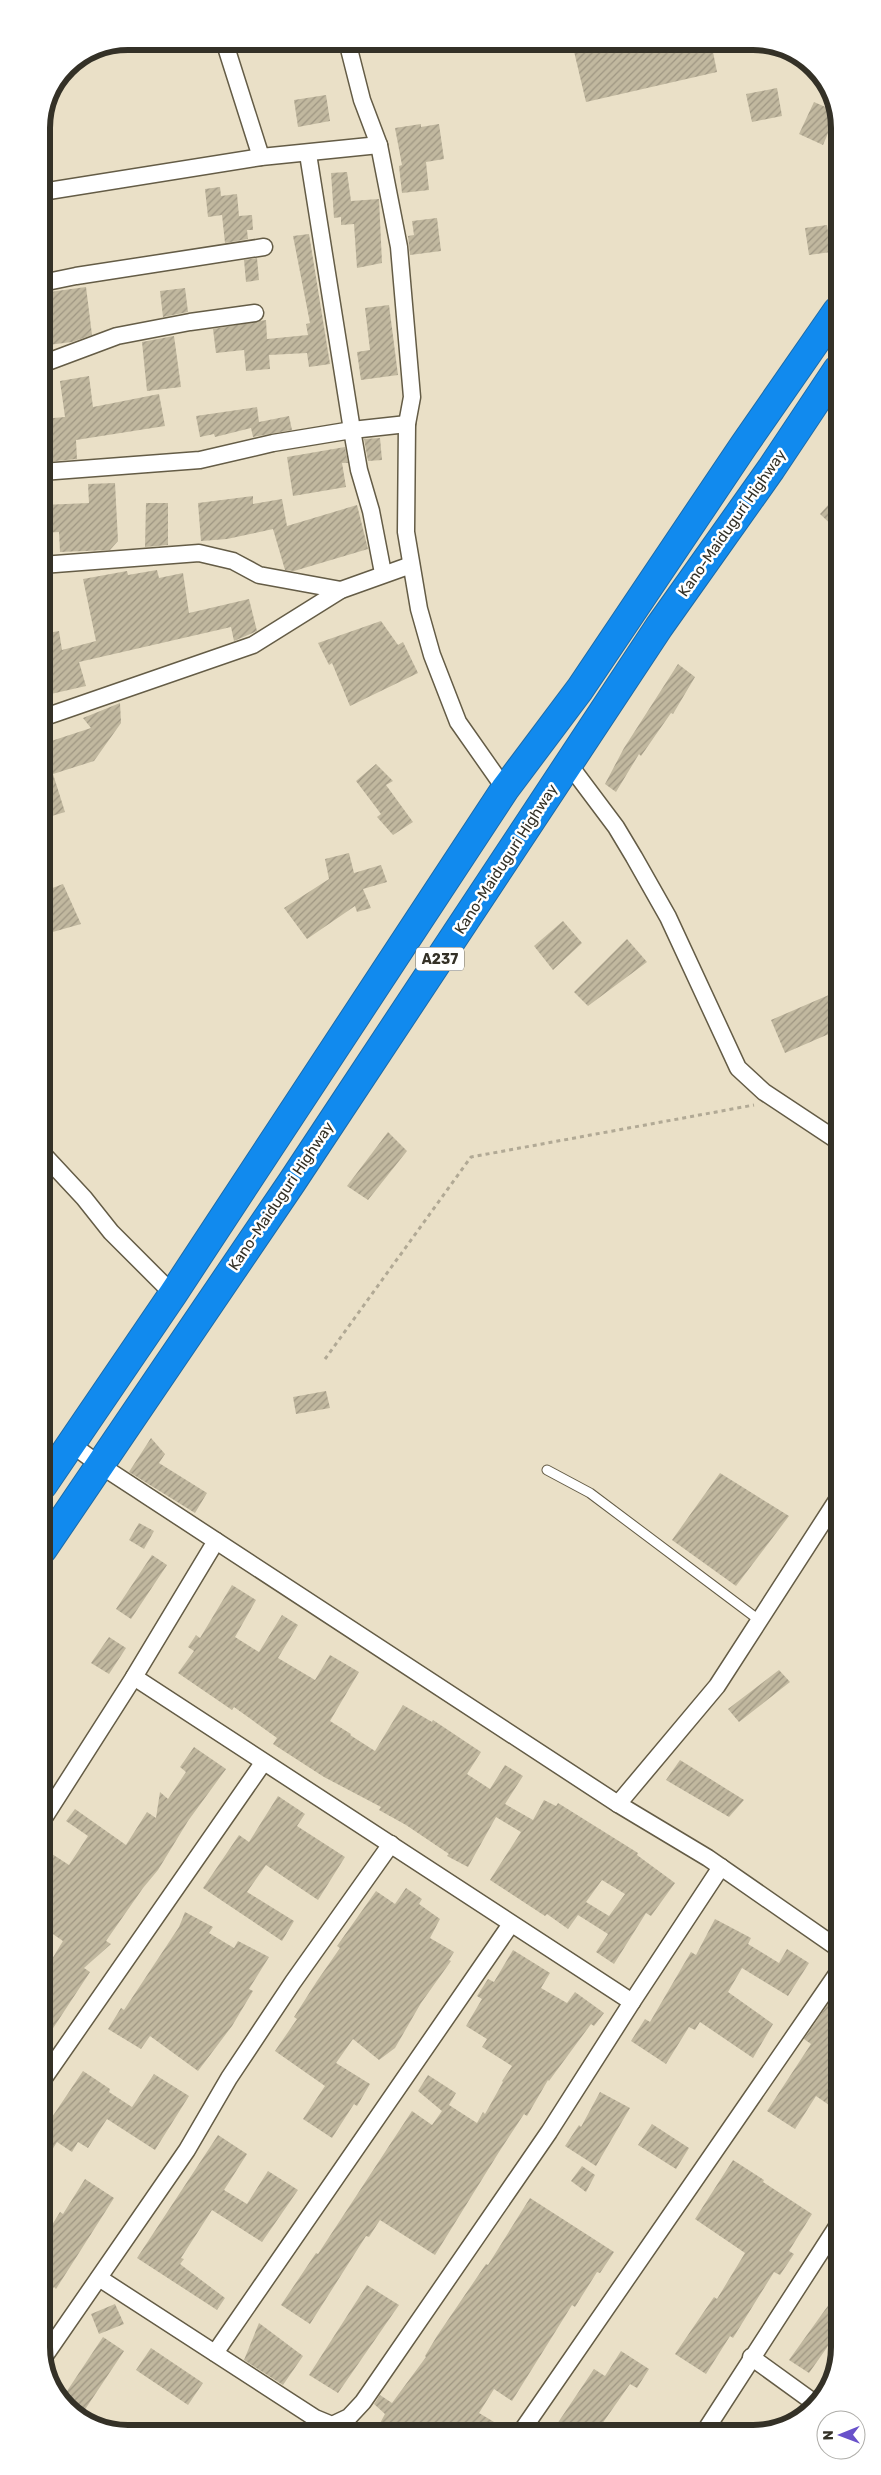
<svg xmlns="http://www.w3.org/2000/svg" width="881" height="2475" font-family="Rubik,sans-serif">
<defs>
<pattern id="building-hatch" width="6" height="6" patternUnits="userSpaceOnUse" patternTransform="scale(1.25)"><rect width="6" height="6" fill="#c1b89f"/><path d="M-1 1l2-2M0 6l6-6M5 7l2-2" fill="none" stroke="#9e9682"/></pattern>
</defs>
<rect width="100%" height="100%" fill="#eae0c7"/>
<g fill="url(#building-hatch)" fill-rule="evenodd">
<polygon points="711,42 717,72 586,102 572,43"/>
<polygon points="777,88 782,116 752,122 746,94"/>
<polygon points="326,95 330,121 298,127 294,100"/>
<polygon points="814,102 837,112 823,145 799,134"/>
<polygon points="421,124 421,127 439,124 444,159 426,162 429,190 402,193 399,166 402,165 395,128"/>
<polygon points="347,172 351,201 379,199 382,263 357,268 354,224 341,225 341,217 334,218 331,173"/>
<polygon points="220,187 221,196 237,194 239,216 252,215 253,230 247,230 248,239 225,243 222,215 208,217 205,189"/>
<polygon points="437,218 441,251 410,255 408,236 414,235 412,221"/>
<polygon points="827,225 831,252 809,255 805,228"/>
<polygon points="309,234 330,364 309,367 307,353 269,355 270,369 246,371 244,350 216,353 213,329 266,320 267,339 308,335 306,324 310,323 293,236"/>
<polygon points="257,258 259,280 246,282 244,260"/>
<polygon points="86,287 92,335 72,342 48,345 42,293"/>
<polygon points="185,288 188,312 163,317 160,291"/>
<polygon points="389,305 398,375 361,380 357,352 370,350 365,308"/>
<polygon points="174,336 181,387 147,391 142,342"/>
<polygon points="89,376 93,407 159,394 165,426 76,440 77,459 45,462 42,419 65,417 60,381"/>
<polygon points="257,407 259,422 289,416 292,430 253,437 251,428 215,437 214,434 200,437 196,416"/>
<polygon points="380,438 382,460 368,461 364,439"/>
<polygon points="345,447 348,463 342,463 346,487 293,496 287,457"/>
<polygon points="115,483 118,541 110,550 60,552 59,532 42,533 42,505 89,503 88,484"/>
<polygon points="837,495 837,530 820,514"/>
<polygon points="253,496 253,504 282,499 287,526 357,505 368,549 294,571 285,570 273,529 227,539 201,541 198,503"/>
<polygon points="146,503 168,503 168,545 145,547"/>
<polygon points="157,570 159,578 183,573 189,613 249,599 257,631 234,641 231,627 79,662 86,686 42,696 42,634 59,631 62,650 96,641 83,579 127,571 128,575"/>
<polygon points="381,621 398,645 403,642 418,673 350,706 332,663 329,665 318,643"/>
<polygon points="678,664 695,677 673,714 671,713 641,756 639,754 616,792 605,784 624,748"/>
<polygon points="120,703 121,723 94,761 53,774 65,812 42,819 42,744 91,728 83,718"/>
<polygon points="376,764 393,781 386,785 413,822 393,835 377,817 381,814 356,781"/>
<polygon points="349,853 354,873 381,865 387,882 363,889 371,908 357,912 355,906 307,939 284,908 329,879 325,859"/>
<polygon points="63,884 81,924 42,935 42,892"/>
<polygon points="563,921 582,943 553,970 534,946"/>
<polygon points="627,939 647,962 588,1006 574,992"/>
<polygon points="838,991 838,1030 785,1053 771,1020"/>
<polygon points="388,1132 407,1151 368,1200 347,1186"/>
<polygon points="326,1391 330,1408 296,1414 293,1397"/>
<polygon points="151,1438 165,1454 159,1463 207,1493 195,1513 129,1472"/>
<polygon points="720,1473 789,1516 736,1586 672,1540"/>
<polygon points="139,1523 154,1531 144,1549 129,1540"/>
<polygon points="152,1555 167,1565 131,1619 116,1609"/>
<path d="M232,1585L256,1600L235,1637L259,1652L282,1615L298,1625L278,1658L315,1680L330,1655L359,1672L330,1721L351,1734L350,1735L375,1751L403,1705L432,1722L433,1720L481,1752L467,1774L490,1789L505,1765L523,1776L505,1804L533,1820L544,1800L556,1806L558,1803L638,1853L637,1855L675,1883L651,1916L646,1913L614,1964L596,1952L608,1934L578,1915L568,1929L547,1914L545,1916L490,1880L521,1832L496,1817L468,1867L447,1856L449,1854L406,1825L379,1810L381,1807L324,1777L273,1744L277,1738L234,1707L232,1710L178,1673L194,1651L188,1647L196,1635L200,1638ZM602,1880L625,1894L609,1916L586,1902Z"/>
<polygon points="109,1637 126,1648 109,1674 91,1663"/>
<polygon points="779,1670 790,1682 739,1722 728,1709"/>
<polygon points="194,1747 226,1769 188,1821 158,1870 143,1888 106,1941 111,1944 84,1968 90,1972 44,2042 44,1972 63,1941 44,1928 44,1867 52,1854 69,1865 88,1836 66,1821 75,1809 126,1845 147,1812 156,1818 160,1792 168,1799 186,1772 180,1767"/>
<polygon points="680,1760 744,1800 729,1817 666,1780"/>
<polygon points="278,1796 305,1814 297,1826 345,1857 318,1900 266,1865 247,1892 294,1921 282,1941 203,1888 239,1835 249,1842"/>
<polygon points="406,1888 422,1899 419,1904 440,1919 430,1938 454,1952 449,1960 451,1961 421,2003 395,2048 379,2060 353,2039 336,2063 370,2084 357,2106 354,2104 332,2138 303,2119 325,2086 275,2051 297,2019 294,2017 317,1981 340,1948 337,1946 376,1891 395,1904"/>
<polygon points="185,1912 213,1927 209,1933 234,1948 238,1941 269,1957 249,1989 253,1991 232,2026 198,2071 150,2036 141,2049 108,2029 121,2008 124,2010 179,1927"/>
<polygon points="715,1919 751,1938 748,1944 779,1963 787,1949 809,1963 788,1996 742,1968 728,1992 773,2024 753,2058 700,2022 695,2030 689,2027 666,2064 631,2041 645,2019 650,2022 691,1952 696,1955"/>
<polygon points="513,1950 550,1973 541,1988 567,2003 575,1992 604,2013 594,2026 591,2024 549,2081 548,2080 527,2116 524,2114 499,2152 435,2255 380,2220 369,2237 366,2236 310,2324 281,2305 316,2253 318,2254 412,2111 432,2125 442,2111 418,2091 428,2075 456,2093 449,2105 477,2123 483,2112 485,2114 503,2082 502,2081 512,2066 482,2047 487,2039 466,2026 482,1999 477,1996 488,1979 494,1982"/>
<polygon points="839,1988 839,2112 816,2096 795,2129 767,2111 811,2044 804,2039"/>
<polygon points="83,2071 110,2089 109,2092 132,2107 154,2074 189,2096 155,2150 107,2119 88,2148 78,2142 72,2152 57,2142 44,2163 44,2129"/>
<polygon points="600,2092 630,2108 596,2166 565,2146 579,2125 581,2127"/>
<polygon points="652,2124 689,2148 676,2169 638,2145"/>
<polygon points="218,2135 247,2154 224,2190 247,2204 268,2171 298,2190 262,2242 212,2210 181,2258 184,2259 180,2264 225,2298 217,2310 137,2258"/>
<polygon points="733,2160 764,2180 763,2182 812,2214 789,2251 794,2254 780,2275 774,2272 733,2338 730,2336 706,2374 675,2354 714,2297 717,2299 745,2253 695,2219"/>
<polygon points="582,2166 595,2175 586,2192 571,2181"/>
<polygon points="85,2179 114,2198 56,2289 54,2287 44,2303 44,2238 60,2212 63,2214"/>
<polygon points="530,2198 614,2252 600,2273 597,2272 575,2307 572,2305 512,2401 494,2389 479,2413 511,2432 390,2432 379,2425 385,2414 374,2404 380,2395 392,2403 426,2357 425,2356 437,2336 486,2264 488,2265"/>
<polygon points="367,2285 399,2305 338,2393 309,2375"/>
<polygon points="840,2289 840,2329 809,2373 789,2360"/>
<polygon points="115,2304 124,2324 99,2334 91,2314"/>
<polygon points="259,2323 303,2356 283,2385 244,2360"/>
<polygon points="103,2337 124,2351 80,2417 75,2416 63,2397"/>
<polygon points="151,2348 203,2383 188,2405 136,2370"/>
<polygon points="621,2351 649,2369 637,2388 630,2384 597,2431 569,2432 557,2424 594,2369 605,2376"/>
</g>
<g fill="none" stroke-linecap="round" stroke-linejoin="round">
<g stroke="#645c46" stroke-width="11">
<polyline id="lane" points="547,1470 590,1493 759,1620"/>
</g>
<g stroke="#645c46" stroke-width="19">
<g id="street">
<polyline points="348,45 362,100 379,145 399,247 412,397 407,424 406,532 419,609 432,655 458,722 505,789"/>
<polyline points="226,47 261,157"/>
<polyline points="308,154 352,430 359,470 371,511 383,573"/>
<polyline points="42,192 261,157 379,145"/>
<polyline points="42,283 76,276 264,247"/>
<polyline points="42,364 117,336 190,322 255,313"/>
<polyline points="42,472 200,460 273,443 352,430 407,424"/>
<polyline points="42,565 199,553 233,561 259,575 341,590"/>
<polyline points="42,718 253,645 341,590 411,565"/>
<polyline points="568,763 616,827 634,857 668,917 738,1068 764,1092 838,1141"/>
<polyline points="43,1154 84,1198 111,1232 173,1294"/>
<polyline points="71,1444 100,1465 618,1804 708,1858 839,1949"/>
<polyline points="134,1677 632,2002"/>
<polyline points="618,1804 717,1686 839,1497"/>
<polyline points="44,1818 134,1677 216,1541"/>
<polyline points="44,2078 263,1763"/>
<polyline points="99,2278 315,2418 332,2425 349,2417 363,2402 549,2132 632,2002 721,1867"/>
<polyline points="215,2353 511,1924"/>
<polyline points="44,2357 187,2150 229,2078 293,1982 391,1844"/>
<polyline points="751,2357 816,2404"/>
<polyline points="705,2431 840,2222"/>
<polyline points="521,2432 839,1971"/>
</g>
</g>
<g stroke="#1d6ba8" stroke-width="30">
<g id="highway">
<polyline points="43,1485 173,1294 505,789 580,689 744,445 837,311"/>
<polyline points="43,1549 292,1182 659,627 771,469 837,370"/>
</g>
</g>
<polyline stroke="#b1a995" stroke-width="3" stroke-dasharray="4 4" stroke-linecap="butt" points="325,1359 471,1157 754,1105"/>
<use href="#lane" stroke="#fff" stroke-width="9"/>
<use href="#street" stroke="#fff" stroke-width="16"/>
<use href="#highway" stroke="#118aee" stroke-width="28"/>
</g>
<g text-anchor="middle" stroke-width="5" stroke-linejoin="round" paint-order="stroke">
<rect fill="#fff" stroke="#716f68" stroke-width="1" x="416" y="947.5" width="48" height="23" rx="4"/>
<g font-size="14" font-weight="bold" fill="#343127">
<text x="440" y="964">A237</text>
</g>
<g font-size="15" fill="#343127" stroke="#fff">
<text transform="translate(732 523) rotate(-55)" y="5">Kano-Maiduguri Highway</text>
<text transform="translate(506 859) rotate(-57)" y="5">Kano-Maiduguri Highway</text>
<text transform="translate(281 1196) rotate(-56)" y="5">Kano-Maiduguri Highway</text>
</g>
</g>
<path d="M0 0H881V2475H0ZM128 50H753A78 78 0 0 1 831 128V2347A78 78 0 0 1 753 2425H128A78 78 0 0 1 50 2347V128A78 78 0 0 1 128 50Z" fill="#fff" fill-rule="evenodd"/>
<path fill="none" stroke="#343127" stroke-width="6" d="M128 50H753A78 78 0 0 1 831 128V2347A78 78 0 0 1 753 2425H128A78 78 0 0 1 50 2347V128A78 78 0 0 1 128 50Z"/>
<g transform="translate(841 2435) rotate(269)"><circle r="24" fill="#ffffff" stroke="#aeada9"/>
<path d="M0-4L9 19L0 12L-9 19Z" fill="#6851ca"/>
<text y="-8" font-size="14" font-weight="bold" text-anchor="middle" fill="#343127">N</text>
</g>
</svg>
